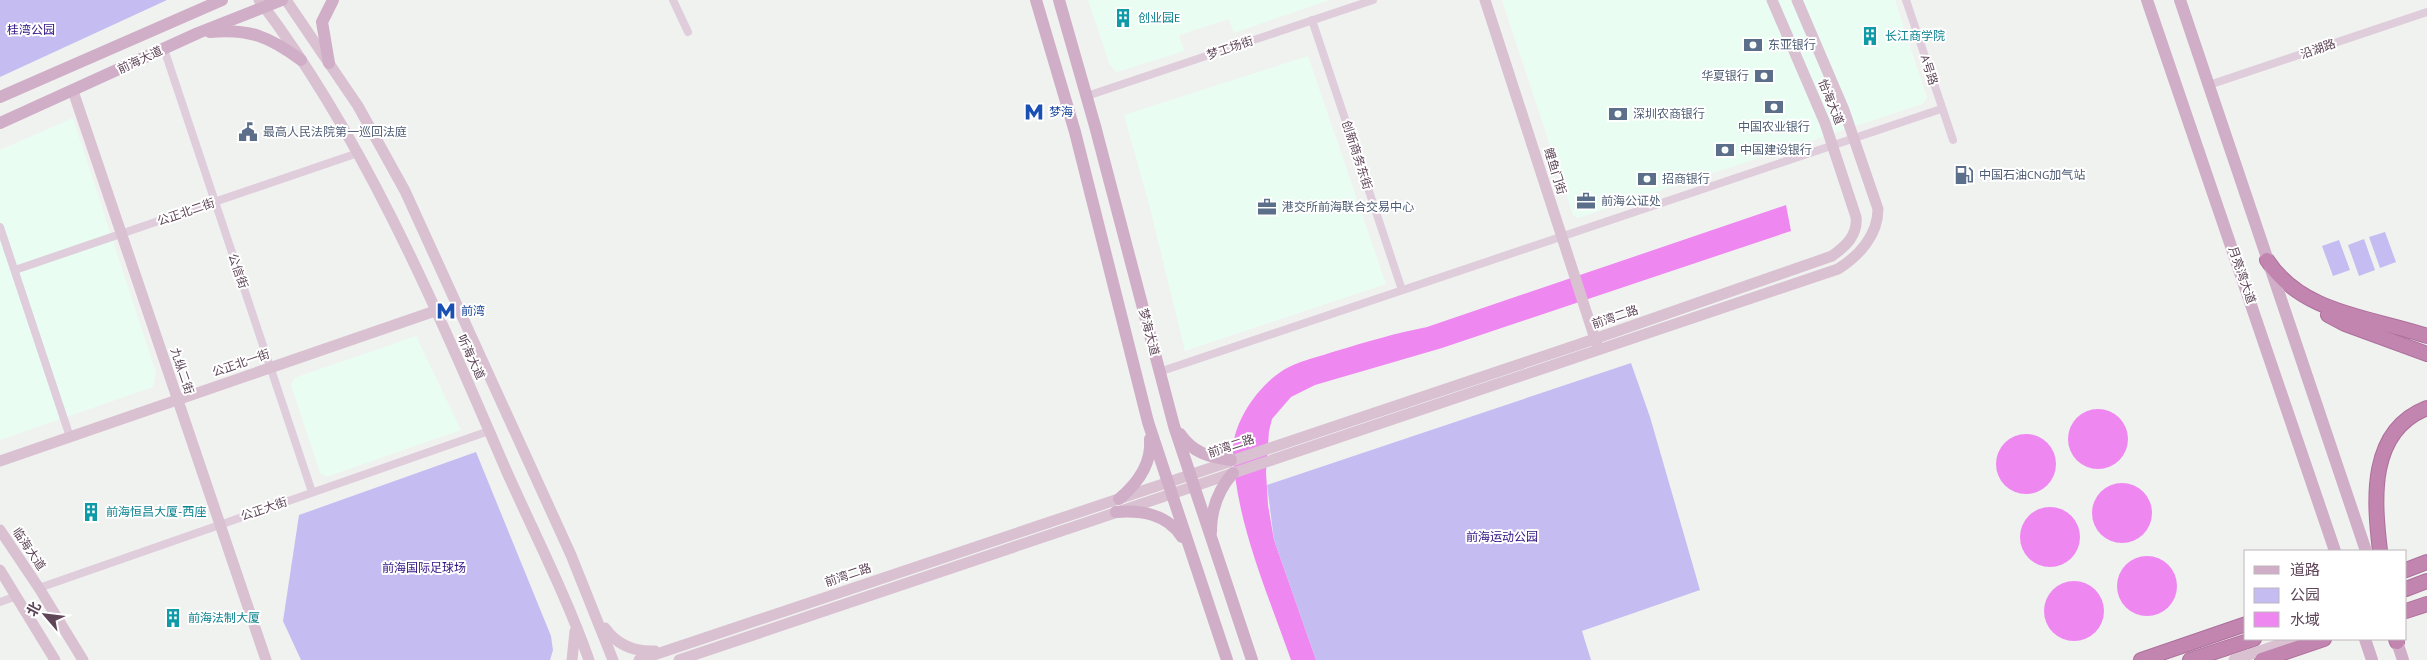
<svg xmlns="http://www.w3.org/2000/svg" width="2427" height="660" font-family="'PT Sans','Noto Sans SC',sans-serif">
<rect width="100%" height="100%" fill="#f0f2f0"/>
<g fill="#e9fdf3">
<polygon points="1088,0 1329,0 1234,33 1229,19 1179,35 1184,51 1117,72 1110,65"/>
<polygon points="1502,0 1895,0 1927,98 1922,104 1578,218 1573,215"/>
<polygon points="1308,56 1386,284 1185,351 1149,204 1124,115"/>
<polygon points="73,118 156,373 153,387 0,440 0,150"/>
<polygon points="416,336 461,430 326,477 320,473 291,385 294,378"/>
</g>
<g fill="#c5bcf2">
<polygon points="0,0 167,0 0,77"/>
<polygon points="2385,232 2396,262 2380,268 2369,237"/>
<polygon points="2364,239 2375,270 2359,276 2348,245"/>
<polygon points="2339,240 2350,270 2333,276 2322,246"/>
<polygon points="1631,363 1650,417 1700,590 1582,631 1591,660 1316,660 1274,540 1267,485"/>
<polygon points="476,452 551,636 553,650 550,660 301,660 283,621 299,515"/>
</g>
<g fill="#ef87f1">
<path d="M1786,205L1791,231L1442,348L1315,385L1291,397L1272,419L1269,431L1266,472L1268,505L1274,540L1316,660H1291C1268,594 1236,523 1233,452C1232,421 1262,380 1289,367C1303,360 1321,356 1336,351C1366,342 1396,333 1427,327Z"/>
<circle cx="2098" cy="439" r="30"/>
<circle cx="2026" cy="464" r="30"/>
<circle cx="2122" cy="513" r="30"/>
<circle cx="2050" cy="537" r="30"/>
<circle cx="2147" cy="586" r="30"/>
<circle cx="2074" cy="611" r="30"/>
</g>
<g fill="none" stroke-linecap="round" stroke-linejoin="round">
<g stroke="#ad709b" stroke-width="16">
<g id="highway">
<path d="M2267,260C2302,314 2371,317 2427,336"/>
<polyline points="2328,315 2345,324 2427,354"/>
<path d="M2380,551C2374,500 2368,431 2427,408"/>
<polyline points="2406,570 2427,562"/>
<polyline points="2406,589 2427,581"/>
<polyline points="2406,611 2427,604"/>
<polyline points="2396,639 2397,642"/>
<polyline points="2141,660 2246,624"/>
<polyline points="2190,660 2254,639"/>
<polyline points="2262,660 2324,639"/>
</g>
</g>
<g stroke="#e0cddc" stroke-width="8">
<polyline points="673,0 688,32"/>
<polyline points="1906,0 1953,140"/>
<polyline points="1312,20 1402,290"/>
<polyline points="164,49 312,492"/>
<polyline points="2209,85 2427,12"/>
<polyline points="1087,96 1373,0"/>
<polyline points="0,227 70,437"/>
<polyline points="15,270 358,153"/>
<polyline points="1159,372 1941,109"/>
<polyline points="39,588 489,431"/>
<polyline points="0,602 17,596"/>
</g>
<g stroke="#dac1d2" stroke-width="11">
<path d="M259,0C365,139 437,310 506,470C534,533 566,595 589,660"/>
<polyline points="286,0 358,106 405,191 571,555 613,660"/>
<polyline points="1485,0 1597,345"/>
<polyline points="73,91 266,660"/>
<polyline points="0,461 435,311"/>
<polyline points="0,530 39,588 83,660"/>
<polyline points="0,570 55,660"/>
<path d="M605,628C617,645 634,652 655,651"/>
<polyline points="572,660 575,631"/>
<path d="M639,660L1577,345L1832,256C1846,246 1858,235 1856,217L1825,123L1772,0"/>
<path d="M679,660L1838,269C1859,256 1878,235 1878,209L1844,110L1797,0"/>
<polyline points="2234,660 2295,639"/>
</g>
<g stroke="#d0aec7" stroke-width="12">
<polyline points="1036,0 1075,132 1148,422 1227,660"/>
<polyline points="1059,0 1095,126 1174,426 1252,660"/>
<polyline points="2147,0 2335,551"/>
<polyline points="2180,0 2366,551"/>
<path d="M210,32C249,28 270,37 301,60"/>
<polyline points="329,63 322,22 333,0"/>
<polyline points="0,97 222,0"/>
<polyline points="0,123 198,33 282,0"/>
<path d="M1180,434C1193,453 1209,457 1231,460"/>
<path d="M1119,499C1137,484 1152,464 1150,439"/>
<path d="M1116,512C1142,510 1167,514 1182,537"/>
<path d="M1211,532C1211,509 1218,490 1233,473"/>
<polyline points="2365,639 2372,660"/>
<polyline points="2396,639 2403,660"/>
</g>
<use href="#highway" stroke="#c185b0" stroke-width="14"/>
</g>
<defs>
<g id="building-bare" transform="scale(1.5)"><path d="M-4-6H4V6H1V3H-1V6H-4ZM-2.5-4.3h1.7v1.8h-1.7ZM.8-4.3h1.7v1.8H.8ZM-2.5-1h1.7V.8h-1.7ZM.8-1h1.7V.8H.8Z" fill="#0f9aa8" stroke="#fff" stroke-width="2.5" paint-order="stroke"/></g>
<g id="bank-bare" transform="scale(1.5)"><path d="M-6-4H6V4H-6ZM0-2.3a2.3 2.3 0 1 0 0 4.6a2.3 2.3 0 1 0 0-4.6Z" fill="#5c6f8a" stroke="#fff" stroke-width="2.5" paint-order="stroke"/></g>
<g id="metro-bare" transform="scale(1.5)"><path d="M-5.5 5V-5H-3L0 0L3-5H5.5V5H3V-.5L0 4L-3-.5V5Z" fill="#1a4fb4" stroke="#fff" stroke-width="2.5" paint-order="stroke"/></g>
<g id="civic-bare" transform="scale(1.5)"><path d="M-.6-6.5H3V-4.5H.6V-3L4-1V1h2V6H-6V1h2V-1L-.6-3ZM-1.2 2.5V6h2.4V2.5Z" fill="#5c6f8a" stroke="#fff" stroke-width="2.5" paint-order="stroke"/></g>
<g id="fuel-bare" transform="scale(1.5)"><path d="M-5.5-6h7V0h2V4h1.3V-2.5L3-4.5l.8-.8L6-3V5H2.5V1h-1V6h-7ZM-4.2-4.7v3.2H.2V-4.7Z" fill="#5c6f8a" stroke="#fff" stroke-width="2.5" paint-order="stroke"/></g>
<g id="office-bare" transform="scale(1.5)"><path d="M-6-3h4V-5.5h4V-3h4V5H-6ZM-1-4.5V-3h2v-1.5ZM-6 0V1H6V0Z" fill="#5c6f8a" stroke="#fff" stroke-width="2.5" paint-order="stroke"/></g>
</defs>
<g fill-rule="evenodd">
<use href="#building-bare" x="1123" y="18"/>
<use href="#building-bare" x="1870" y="36"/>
<use href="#bank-bare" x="1753" y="45"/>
<use href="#bank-bare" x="1764" y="76"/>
<use href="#bank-bare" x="1774" y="107"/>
<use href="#metro-bare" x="1034" y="112"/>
<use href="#bank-bare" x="1618" y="114"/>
<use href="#civic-bare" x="248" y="132"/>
<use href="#bank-bare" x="1725" y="150"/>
<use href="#fuel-bare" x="1964" y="175"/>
<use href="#bank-bare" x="1647" y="179"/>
<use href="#office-bare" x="1586" y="201"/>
<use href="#office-bare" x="1267" y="207"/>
<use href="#metro-bare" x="446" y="311"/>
<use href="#building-bare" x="91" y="512"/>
<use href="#building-bare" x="173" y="618"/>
</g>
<g text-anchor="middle" stroke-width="4" stroke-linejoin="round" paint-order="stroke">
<g font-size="12" fill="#0d838f" stroke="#fff" text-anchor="start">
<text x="1138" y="22">创业园E</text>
<text x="1885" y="40">长江商学院</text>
<text x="106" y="516">前海恒昌大厦-西座</text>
<text x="188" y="622">前海法制大厦</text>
</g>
<g font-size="12" fill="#311285" stroke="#fff">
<text x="31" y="34">桂湾公园</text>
<text x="1502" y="541">前海运动公园</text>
<text x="424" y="572">前海国际足球场</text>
</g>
<g font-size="12" fill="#4e5e75" stroke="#fff" text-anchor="start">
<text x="1768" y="49">东亚银行</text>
<text x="1749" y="80" text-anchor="end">华夏银行</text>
<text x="1633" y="118">深圳农商银行</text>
<text x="1774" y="131" text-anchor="middle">中国农业银行</text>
<text x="263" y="136">最高人民法院第一巡回法庭</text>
<text x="1740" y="154">中国建设银行</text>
<text x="1979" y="179">中国石油CNG加气站</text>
<text x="1662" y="183">招商银行</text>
<text x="1601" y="205">前海公证处</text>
<text x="1282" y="211">港交所前海联合交易中心</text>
</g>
<g font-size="12" fill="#5e4658" stroke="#fff">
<text transform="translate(1230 48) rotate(-19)" y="4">梦工场街</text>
<text transform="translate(2318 49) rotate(-19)" y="4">沿湖路</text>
<text transform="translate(140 60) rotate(-25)" y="4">前海大道</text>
<text transform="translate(1929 70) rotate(72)" y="4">A号路</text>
<text transform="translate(1831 102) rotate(68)" y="4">怡海大道</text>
<text transform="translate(1357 155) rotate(72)" y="4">创新商务东街</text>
<text transform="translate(1555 171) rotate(73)" y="4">鲤鱼门街</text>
<text transform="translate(186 212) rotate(-19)" y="4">公正北二街</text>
<text transform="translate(238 271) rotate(71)" y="4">公信街</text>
<text transform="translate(2242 275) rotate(71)" y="4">月亮湾大道</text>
<text transform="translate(1615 317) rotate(-19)" y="4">前湾二路</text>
<text transform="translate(1149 332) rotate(75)" y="4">梦海大道</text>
<text transform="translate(471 357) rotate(65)" y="4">听海大道</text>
<text transform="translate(241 363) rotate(-19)" y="4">公正北一街</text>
<text transform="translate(182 371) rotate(71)" y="4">九纵二街</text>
<text transform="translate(1231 446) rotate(-18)" y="4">前湾二路</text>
<text transform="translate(264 509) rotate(-19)" y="4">公正大街</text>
<text transform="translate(29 549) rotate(56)" y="4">临海大道</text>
<text transform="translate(848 575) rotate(-19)" y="4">前湾二路</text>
</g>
<g font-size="12" fill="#164399" stroke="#fff" text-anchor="start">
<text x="1049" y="116">梦海</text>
<text x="461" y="315">前湾</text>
</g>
</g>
<rect x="2244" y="550" width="162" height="90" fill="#ffffff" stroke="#bfb5bc"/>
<rect x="2254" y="566" width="25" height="8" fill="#d0aec7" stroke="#bfb5bc"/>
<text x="2290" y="575" font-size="15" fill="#5e4658">道路</text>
<rect x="2254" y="588" width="25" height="15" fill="#c5bcf2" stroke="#bfb5bc"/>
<text x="2290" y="600" font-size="15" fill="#5e4658">公园</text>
<rect x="2254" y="612" width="25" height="15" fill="#ef87f1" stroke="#bfb5bc"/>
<text x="2290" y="625" font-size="15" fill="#5e4658">水域</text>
<g transform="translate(45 615) rotate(298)" stroke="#ffffff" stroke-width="4" paint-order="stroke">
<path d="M0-4L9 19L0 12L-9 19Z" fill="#5e4658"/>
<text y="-8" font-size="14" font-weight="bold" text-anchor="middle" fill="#5e4658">北</text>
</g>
</svg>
